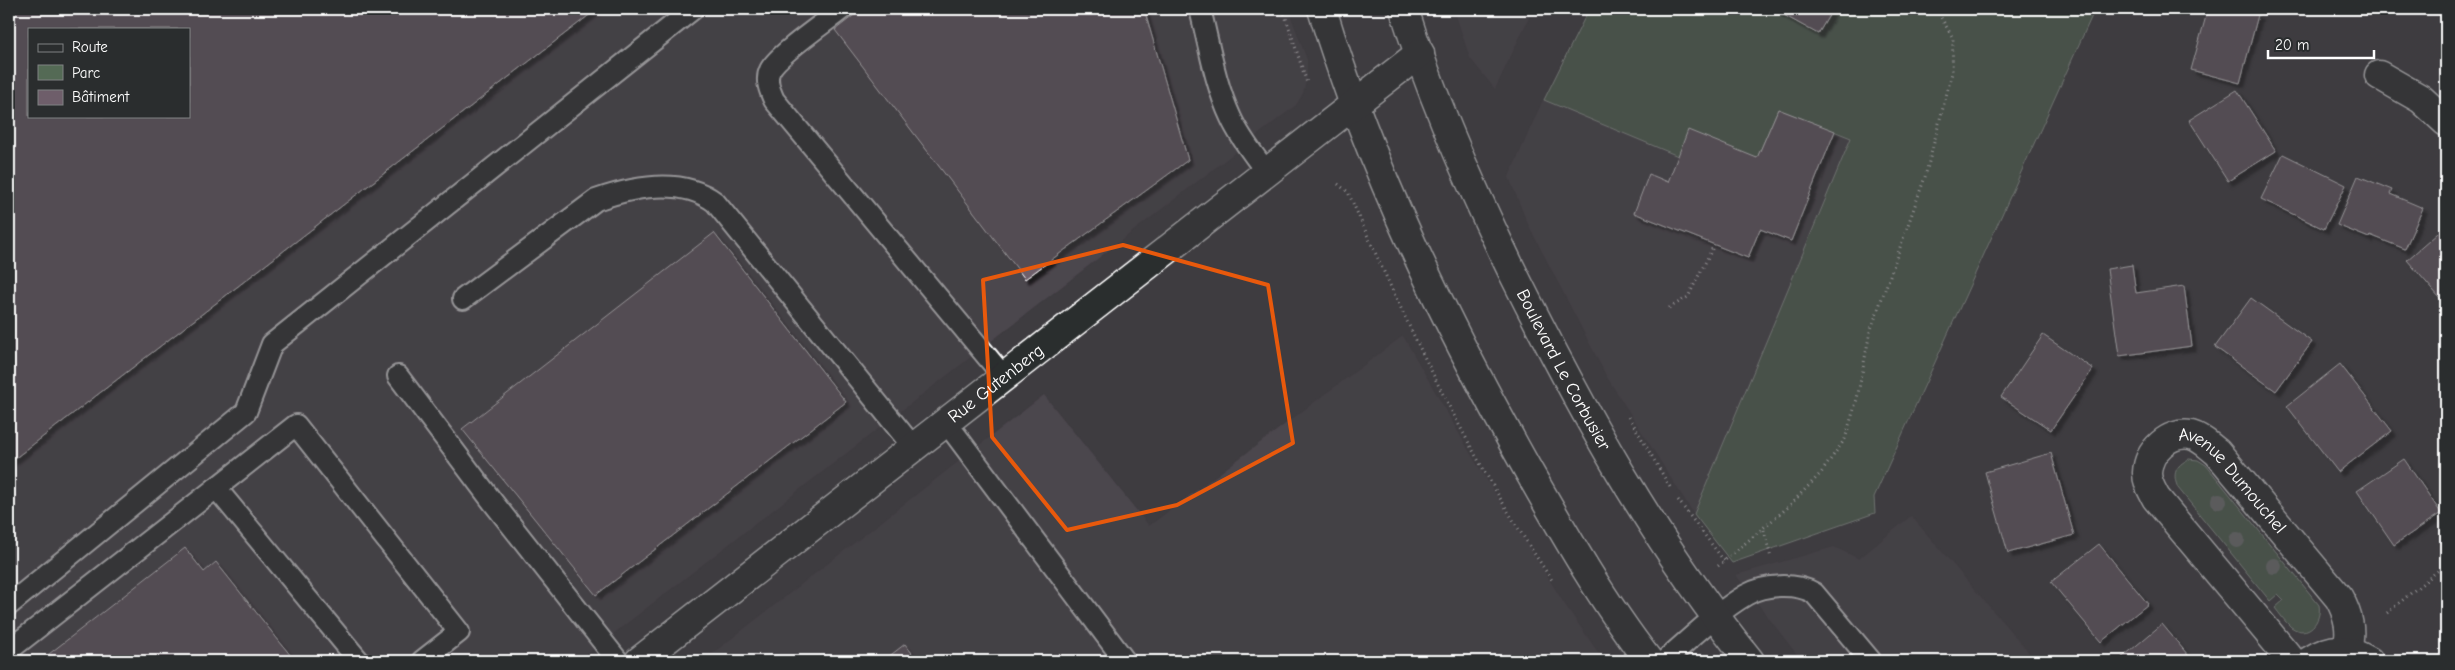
<svg xmlns="http://www.w3.org/2000/svg" width="2455" height="670" font-family="'Comic Neue',sans-serif">
<defs>
<filter id="shadow"><feDropShadow dx="4.5" dy="4.5" stdDeviation="1" flood-color="#0009"/></filter>
</defs>
<rect width="100%" height="100%" fill="#3e3c40"/>
<filter id="ink" filterUnits="userSpaceOnUse"><feTurbulence type="fractalNoise" baseFrequency=".02" numOctaves="2"/><feDisplacementMap in="SourceGraphic" scale="10" xChannelSelector="R" yChannelSelector="G"/><feConvolveMatrix kernelMatrix="1 2 1 2 8 2 1 2 1" color-interpolation-filters="sRGB"/></filter>
<g filter="url(#ink)">
<g fill="#4c464d" fill-rule="evenodd">
<path d="M9,9H1288L1307,60V77L1303,93L1296,105L578,661H9ZM29,29H189V116H29Z"/>
<polygon points="1454,9 1533,9 1495,89 1470,58"/>
<polygon points="1589,9 1851,138 1694,514 1607,377 1527,222 1509,177 1543,100"/>
<polygon points="1403,336 1473,458 1565,605 1604,661 703,661 1044,395 1149,526"/>
<polygon points="1911,516 2036,661 1802,661 1736,575 1834,547 1859,559"/>
</g>
<g fill="#546a55" stroke="#aab4aa">
<polygon points="1589,9 2095,9 1874,497 1875,513 1732,563 1694,514 1851,138 1778,109 1757,158 1678,156 1544,100"/>
<path d="M2189,459L2198,460L2206,465L2319,605C2322,621 2308,639 2291,627C2285,622 2280,614 2275,608L2284,600L2278,594L2270,601L2178,488C2172,474 2175,466 2189,459Z"/>
</g>
<g fill="#6e5e6a" stroke="#fff" fill-rule="evenodd" filter="url(#shadow)">
<path d="M9,9H597L9,463ZM29,29H189V116H29Z"/>
<polygon points="862,9 1144,9 1188,160 1025,279 835,30"/>
<polygon points="1773,9 1825,9 1831,12 1818,34"/>
<polygon points="2208,9 2235,9 2258,15 2240,83 2191,70"/>
<polygon points="2237,90 2276,151 2228,181 2189,120"/>
<polygon points="1778,109 1835,131 1791,241 1760,229 1748,258 1634,213 1649,174 1668,182 1688,130 1757,158"/>
<polygon points="2283,154 2346,185 2324,229 2261,199"/>
<polygon points="2358,176 2392,190 2390,194 2423,208 2405,249 2370,235 2369,238 2337,225"/>
<polygon points="2445,227 2446,228 2446,305 2407,260"/>
<polygon points="714,233 846,402 596,595 462,429"/>
<polygon points="2132,265 2136,293 2184,286 2192,346 2119,356 2107,269"/>
<polygon points="2251,298 2312,342 2276,391 2215,347"/>
<polygon points="2043,335 2093,369 2051,430 2001,397"/>
<polygon points="2340,364 2392,431 2338,472 2287,406"/>
<polygon points="2051,453 2074,535 2008,553 1985,472"/>
<polygon points="2404,459 2441,513 2394,545 2357,491"/>
<polygon points="2099,544 2148,604 2101,642 2051,582"/>
<polygon points="185,548 204,572 216,562 295,661 40,661"/>
<polygon points="2162,624 2193,661 2118,661"/>
<polygon points="905,644 918,661 883,661"/>
</g>
<g fill="none" stroke-linecap="round" stroke-linejoin="round">
<g stroke="#fff" stroke-width="24">
<g id="lane">
<path d="M842,9C827,21 777,55 770,70C765,80 770,91 774,100L1004,377"/>
<path d="M1200,9C1209,45 1215,84 1231,118C1240,138 1254,155 1267,173"/>
<path d="M463,299L596,200C633,187 682,177 715,202L914,448"/>
<polyline points="398,376 492,501 618,661"/>
<polyline points="946,422 1125,661"/>
<polyline points="9,605 246,412 272,344 693,9"/>
<polyline points="9,650 216,488"/>
<polyline points="359,661 216,488 296,425 459,632 422,661"/>
<path d="M1664,661C1690,639 1717,612 1746,595C1764,584 1796,583 1814,593L1871,661"/>
</g>
</g>
<g stroke="#fff" stroke-width="31">
<g id="street">
<polyline points="2379,75 2421,99 2446,122"/>
<path id="s1" d="M2292,661L2156,498C2152,490 2147,483 2147,473C2148,451 2169,431 2191,435C2202,438 2209,446 2217,452L2339,598C2349,616 2352,631 2347,651"/>
<path d="M2309,661C2333,646 2345,647 2369,661"/>
</g>
</g>
<g stroke="#fff" stroke-width="31">
<g id="secondary">
<path d="M1322,9C1371,171 1445,322 1528,470C1565,535 1603,602 1649,661"/>
<path id="s2" d="M1404,9C1432,99 1471,187 1512,271C1580,408 1654,542 1750,661"/>
<path id="s3" d="M639,661L1420,53"/>
</g>
</g>
<g stroke="#fff" stroke-width="3" stroke-dasharray="1 4" stroke-linecap="butt">
<polyline points="1283,9 1307,83"/>
<path d="M1338,184L1348,192C1407,325 1470,460 1552,580"/>
<polyline points="1669,308 1688,297 1714,245"/>
<polyline points="1629,417 1670,487"/>
<polyline points="1678,500 1725,562"/>
<polyline points="1764,530 1771,558"/>
<polyline points="1718,566 1787,508 1821,473 1845,439 1857,399 1870,332 1925,177 1952,73 1953,38 1936,9"/>
<polyline points="2387,613 2446,564"/>
</g>
<use href="#lane" stroke="#2a2d2e" stroke-width="20"/>
<use href="#street" stroke="#2a2d2e" stroke-width="28"/>
<use href="#secondary" stroke="#2a2d2e" stroke-width="28"/>
</g>
<g fill="#7e827f">
<circle cx="2219" cy="501" r="8"/>
<circle cx="2237" cy="540" r="8"/>
<circle cx="2274" cy="566" r="8"/>
</g>
</g>
<path d="M0 0H2455V670H0ZM1123,245L1268,285L1293,443L1177,505L1067,530L992,437L983,280Z" fill="#3e3c40" fill-opacity=".55" fill-rule="evenodd"/>
<path fill="none" stroke="#e8590c" stroke-width="4" stroke-linejoin="round" d="M1123,245L1268,285L1293,443L1177,505L1067,530L992,437L983,280Z"/>
<g text-anchor="middle" stroke-width="4.5" stroke-linejoin="round" paint-order="stroke">
<g font-size="18" fill="#fff" stroke="#2a2d2e">
<text dy="6" stroke="none"><textPath href="#s2" startOffset="395">Boulevard Le Corbusier</textPath></text>
<text dy="6" stroke="none"><textPath href="#s3" startOffset="452">Rue Gutenberg</textPath></text>
<text dy="6" stroke="none"><textPath href="#s1" startOffset="365">Avenue Dumouchel</textPath></text>
</g>
</g>
<rect width="2455" height="670" fill="none" stroke="#2a2d2e" stroke-width="30"/>
<rect x="15" y="15" width="2425" height="640" fill="none" stroke="#fff" stroke-width="2" filter="url(#ink)"/>
<rect x="28" y="28" width="162" height="90" fill="#2a2d2e" stroke="#7f8182"/>
<rect x="38" y="44" width="25" height="8" fill="#2a2d2e" stroke="#7f8182"/>
<text x="72" y="52" font-size="15" fill="#ffffff">Route</text>
<rect x="38" y="65" width="25" height="15" fill="#546a55" stroke="#7f8182"/>
<text x="72" y="78" font-size="15" fill="#ffffff">Parc</text>
<rect x="38" y="90" width="25" height="15" fill="#6e5e6a" stroke="#7f8182"/>
<text x="72" y="102" font-size="15" fill="#ffffff">Bâtiment</text>
<path d="M2268 50v8h106v-8" fill="none" stroke="#ffffff" stroke-width="2.5"/>
<text x="2275" y="50" font-size="15" fill="#ffffff" stroke="#2a2d2e" stroke-width="4" paint-order="stroke">20 m</text>
</svg>
